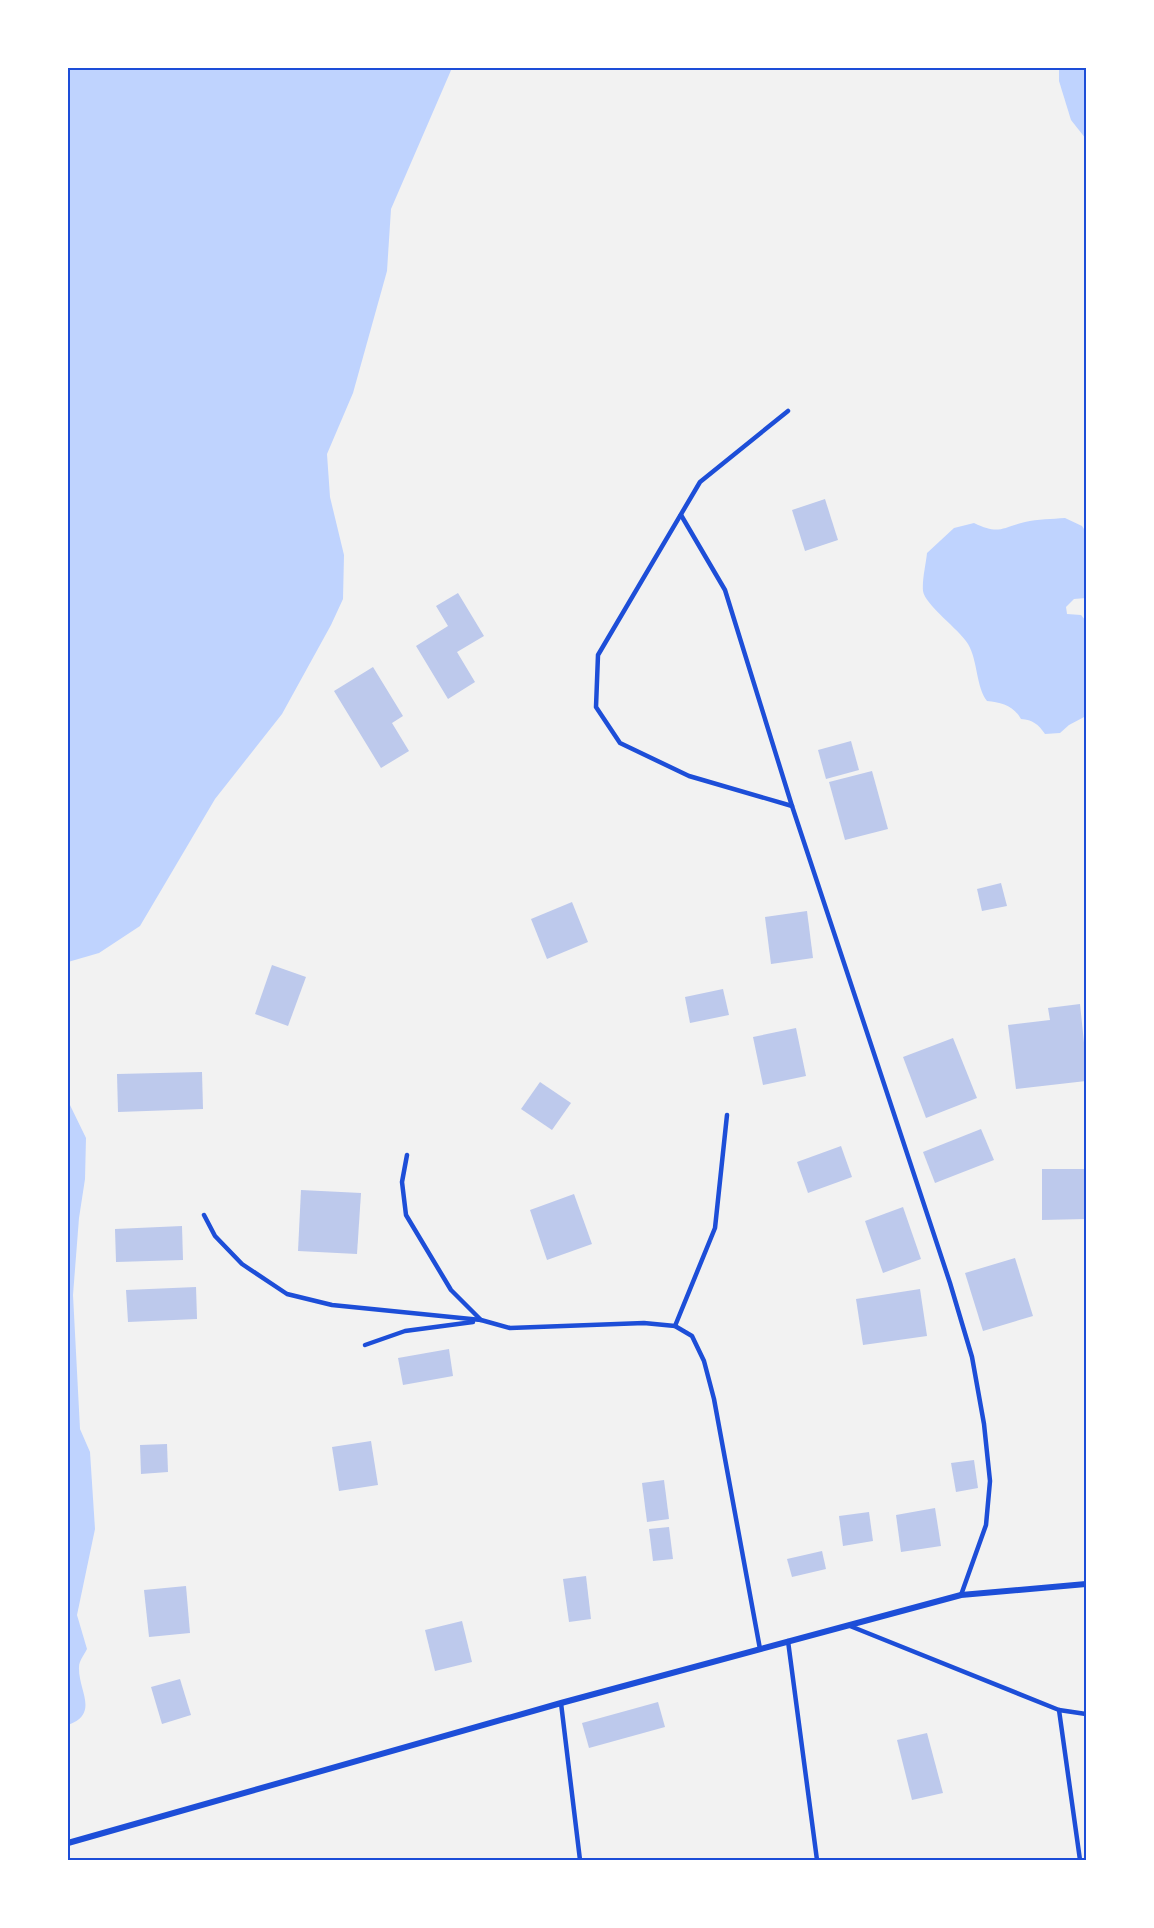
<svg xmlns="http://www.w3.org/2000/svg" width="1154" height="1928" font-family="'IBM Plex Serif',serif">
<rect width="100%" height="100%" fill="#f2f2f2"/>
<g fill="#bfd3fe">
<polygon points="68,68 452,68 391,209 387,271 353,393 327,454 330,497 344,555 343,599 331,625 282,714 215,799 140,926 99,953 68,962"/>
<polygon points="1059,68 1086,68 1086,139 1071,120 1059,81"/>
<path d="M1065,518L1082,526L1086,532V598L1074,599L1066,607L1067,614L1081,615L1086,621V716L1069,725L1060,733L1045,734C1038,724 1033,720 1021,719C1014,706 1001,702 987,701C976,687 978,661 968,644C959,629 925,605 923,591C922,579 926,564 927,553L954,528L974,523C999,535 1001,528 1025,522C1038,519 1052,519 1065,518Z"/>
<path d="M68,1101L86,1138L85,1179L79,1218L73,1295L80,1429L90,1452L95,1529L77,1615L87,1649C84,1655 79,1661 79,1667C78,1691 100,1713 68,1725Z"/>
</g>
<g fill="#bdc9ec">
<polygon points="825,499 838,540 805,551 792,510"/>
<polygon points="458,593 484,636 457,652 475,682 448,699 416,646 448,626 436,606"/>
<polygon points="373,667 403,716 392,723 409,751 381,768 334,691"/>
<polygon points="851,741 859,770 826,779 818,750"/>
<polygon points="872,771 888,829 845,840 829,782"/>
<polygon points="1001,883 1007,906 982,911 977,889"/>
<polygon points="572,902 588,942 547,959 531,919"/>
<polygon points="807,911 813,958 771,964 765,917"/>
<polygon points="272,965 306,977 288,1026 255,1014"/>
<polygon points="723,989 729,1015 690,1023 685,997"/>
<polygon points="1080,1004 1086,1062 1086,1081 1016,1089 1008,1025 1050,1020 1048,1008"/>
<polygon points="796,1028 806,1076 763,1085 753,1037"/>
<polygon points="953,1038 977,1098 926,1118 903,1057"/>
<polygon points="202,1072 203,1109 118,1112 117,1074"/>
<polygon points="540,1082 571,1103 552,1130 521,1109"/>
<polygon points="981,1129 994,1160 935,1183 923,1152"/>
<polygon points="841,1146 852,1177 808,1193 797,1162"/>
<polygon points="1042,1169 1086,1169 1086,1219 1042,1220"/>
<polygon points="301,1190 361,1193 357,1254 298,1251"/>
<polygon points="574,1194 592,1244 547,1260 530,1210"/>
<polygon points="903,1207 921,1259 883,1273 865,1221"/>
<polygon points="182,1226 183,1260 116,1262 115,1229"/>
<polygon points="1015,1258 1033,1316 983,1331 965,1273"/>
<polygon points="196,1287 197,1319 128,1322 126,1290"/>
<polygon points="920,1289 927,1336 863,1345 856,1299"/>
<polygon points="449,1349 453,1376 403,1385 398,1358"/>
<polygon points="371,1441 378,1485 339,1491 332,1447"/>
<polygon points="167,1444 168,1472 141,1474 140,1445"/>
<polygon points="974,1460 978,1488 956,1492 951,1463"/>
<polygon points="664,1480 669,1519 647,1522 642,1483"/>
<polygon points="935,1508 941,1546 901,1552 896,1515"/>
<polygon points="869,1512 873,1541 843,1546 839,1516"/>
<polygon points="669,1527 673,1559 653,1561 649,1529"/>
<polygon points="822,1551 826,1569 792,1577 787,1559"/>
<polygon points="586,1576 591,1619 569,1622 563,1579"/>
<polygon points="186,1586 190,1633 149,1637 144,1590"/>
<polygon points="462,1621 472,1662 435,1671 425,1630"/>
<polygon points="180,1679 191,1715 162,1724 151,1687"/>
<polygon points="658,1702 665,1727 589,1748 582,1723"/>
<polygon points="927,1733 943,1793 912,1800 897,1740"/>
</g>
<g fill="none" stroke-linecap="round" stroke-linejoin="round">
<g stroke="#1d4ed8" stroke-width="4.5">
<polyline points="788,411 700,482 598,655 596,707 620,743 689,776 792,806 950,1283 972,1357 984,1424 990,1481 986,1525 961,1595"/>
<polyline points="681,515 725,590 792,806"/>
<polyline points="407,1155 402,1182 406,1215 451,1290 481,1320 510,1328 644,1323 675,1326 692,1336 704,1361 714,1399 760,1649"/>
<polyline points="204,1215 215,1236 242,1264 287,1294 332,1305 481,1320"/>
<polyline points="675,1326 715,1228 727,1115"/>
<polyline points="365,1345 405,1331 473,1322"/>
<polyline points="850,1626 1059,1710 1086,1714"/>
<polyline points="788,1641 817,1860"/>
<polyline points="561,1703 580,1860"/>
<polyline points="1059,1710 1080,1860"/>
</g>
<polyline stroke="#1d4ed8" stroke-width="6" points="68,1843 561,1703 961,1595 1086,1584"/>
</g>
<rect width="1154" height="1928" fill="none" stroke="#ffffff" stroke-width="138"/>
<rect x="69" y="69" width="1016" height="1790" fill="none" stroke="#1d4ed8" stroke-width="2"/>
</svg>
